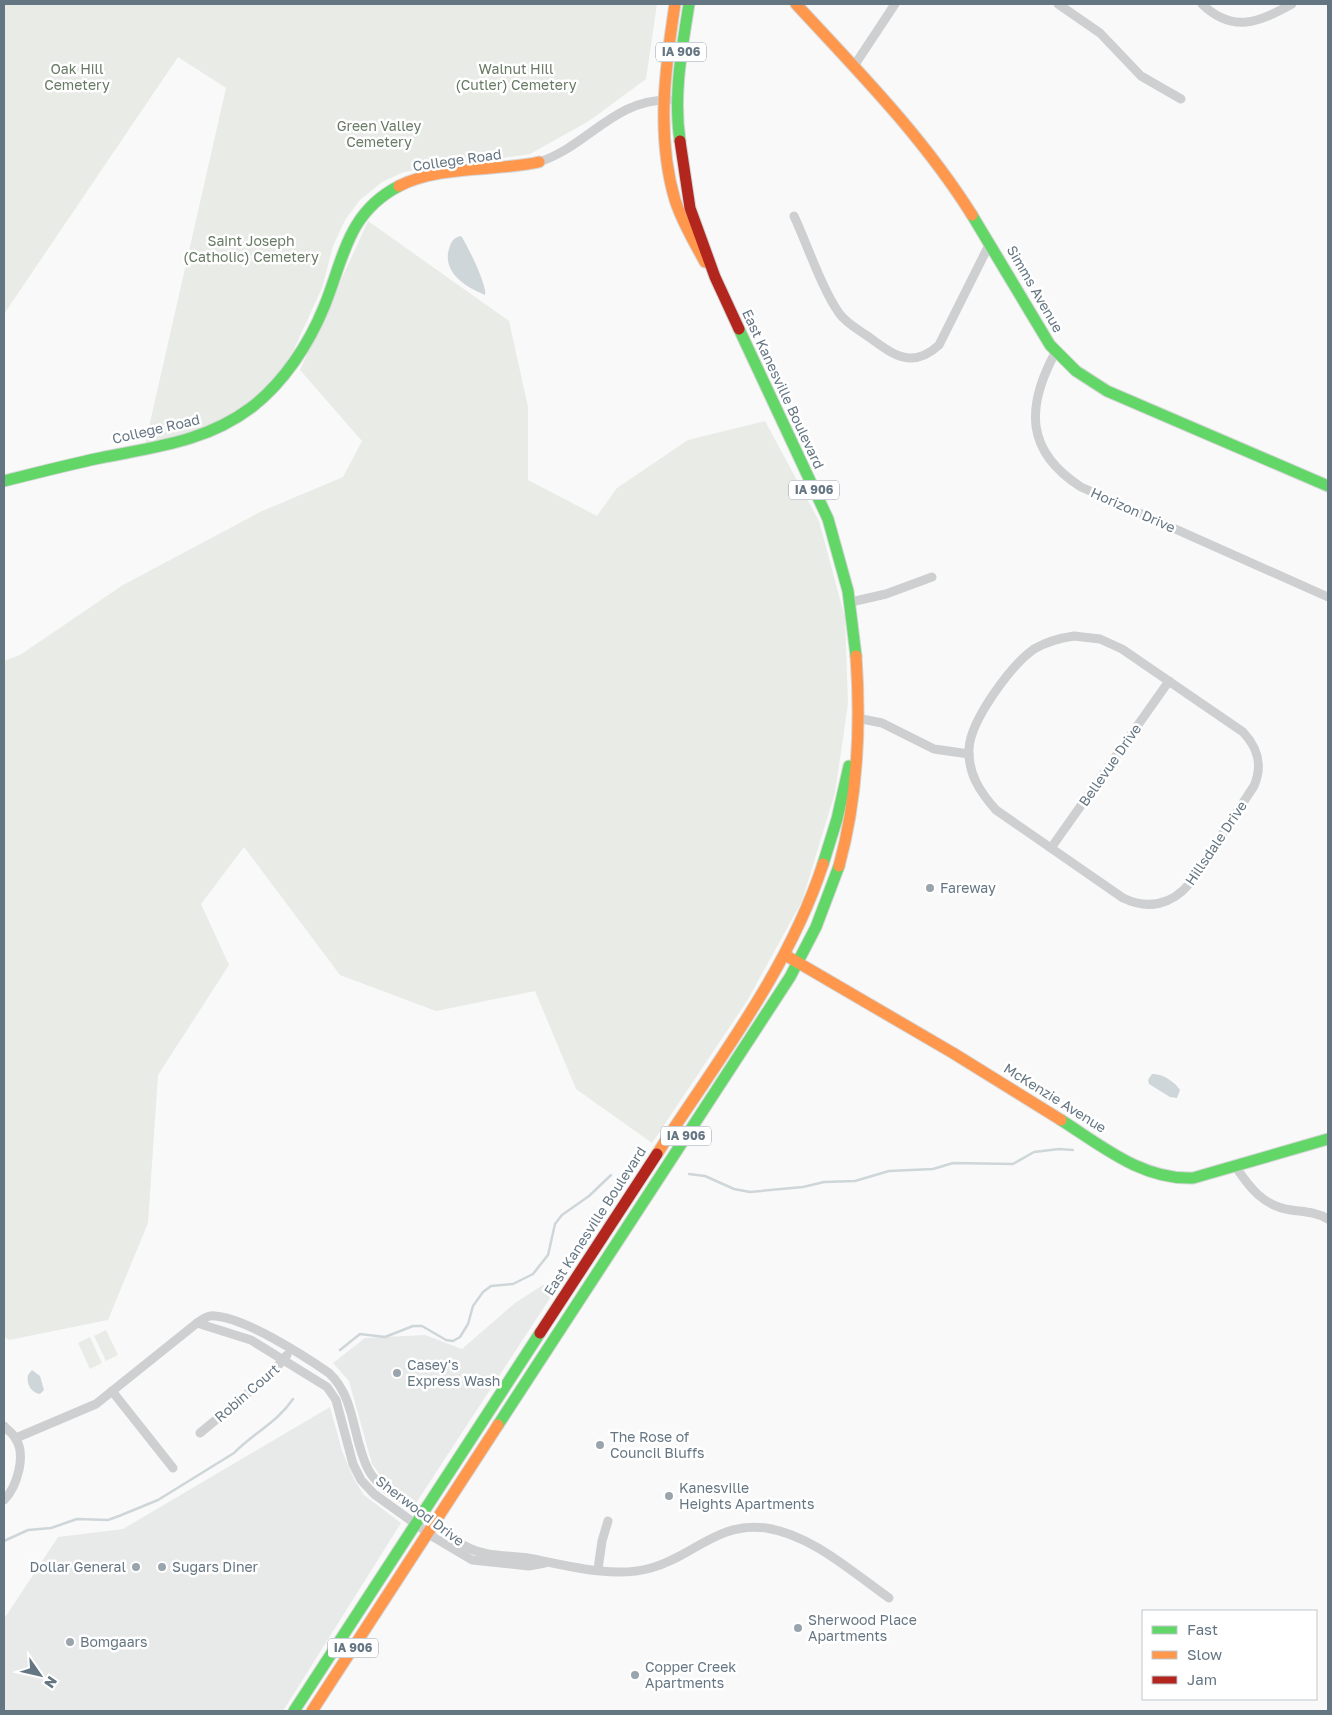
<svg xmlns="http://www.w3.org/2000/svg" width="1332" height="1715" font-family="'Golos Text',sans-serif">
<rect width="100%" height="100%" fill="#f9f9f9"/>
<g fill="#e8e9e9">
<polygon points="543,1285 556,1289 416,1503 383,1479 372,1464 349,1381 333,1363 365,1338 425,1335 462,1349 515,1303"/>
<polygon points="330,1407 342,1451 355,1481 364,1495 401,1523 283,1711 4,1711 4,1619 58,1537 123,1529"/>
</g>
<g fill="#e8ebe6">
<polygon points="4,4 657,4 646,79 589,121 530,154 404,172 382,182 360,200 345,220 333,246 322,288 278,384 206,434 144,449 226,88 178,57 4,314"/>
<polygon points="368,221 509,321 528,407 528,480 597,516 617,488 688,440 765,421 819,521 845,618 848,704 835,793 802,901 747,1001 652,1143 576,1089 535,991 436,1011 340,975 244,847 201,904 229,965 158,1075 148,1223 108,1320 9,1340 4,1337 4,661 20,655 123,585 260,512 343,477 362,441 300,370"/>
<polygon points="106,1330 118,1355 106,1361 94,1336"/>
<polygon points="90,1337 102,1363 90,1369 78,1343"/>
</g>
<g fill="#ced6d9">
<path d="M461,236C467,244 488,287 485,295C465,287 440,271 450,246C452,240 455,237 461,236Z"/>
<path d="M1152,1074C1162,1073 1175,1082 1180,1090L1177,1098L1170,1097L1149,1084L1148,1080Z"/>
<path d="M32,1370L40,1376L44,1390L40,1394C31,1393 26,1383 28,1375Z"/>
</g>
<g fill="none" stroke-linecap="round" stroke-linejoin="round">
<g stroke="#ced6d9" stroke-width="2.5">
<polyline points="689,1174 705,1176 734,1189 750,1192 803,1187 824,1182 855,1181 889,1171 933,1169 953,1163 1013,1164 1034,1152 1059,1149 1073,1150"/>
<polyline points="340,1350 360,1334 385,1337 413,1326 422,1326 446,1340 453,1341 460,1337 468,1324 473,1306 483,1292 491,1286 513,1284 533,1274 548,1255 555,1224 562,1215 589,1196 611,1175"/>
<path d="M4,1541L28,1530L51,1528L77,1519L108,1520L119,1516L158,1500L234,1453C253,1433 277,1423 293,1399"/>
</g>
<g stroke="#d5d6d7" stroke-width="13">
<g id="fast">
<path d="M680,141C673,95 682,49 689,4"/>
<polyline points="972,215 1050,345 1076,371 1107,391 1328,486"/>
<polyline points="739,329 828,519 848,591 856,656"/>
<path d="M4,481C36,473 67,465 100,458C154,447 206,442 252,407C284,382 309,344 324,307C344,258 347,213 399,186"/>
<polyline points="823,864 837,819 849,766"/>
<path d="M1061,1120C1102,1146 1142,1180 1193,1178L1328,1139"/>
<polyline points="498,1425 790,977 816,927 839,866"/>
<polyline points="294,1711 540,1333"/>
</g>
</g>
<g stroke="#d5d6d7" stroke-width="13">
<g id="slow">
<path d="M675,4C665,69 656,136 675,200C682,222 694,242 705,262"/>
<path d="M796,4C859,72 923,137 972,215"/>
<path d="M399,186C441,165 494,172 539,162"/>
<path d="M839,866C858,797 861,726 856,656"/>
<polyline points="785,955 953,1053 1061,1120"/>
<path d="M657,1154C717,1061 788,971 823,864"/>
<polyline points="312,1711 498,1425"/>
</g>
</g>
<g stroke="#d5d6d7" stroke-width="13">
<g id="jam">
<polyline points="680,141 690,208 715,277 739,329"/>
<polyline points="540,1333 657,1154"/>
</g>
</g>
<g stroke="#cecfd0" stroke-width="9">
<polyline points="1058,4 1100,33 1141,76 1181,99"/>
<path d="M1202,4C1233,34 1259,22 1292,4"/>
<polyline points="854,66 895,4"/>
<path d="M539,162C588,146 614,99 669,100"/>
<path d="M794,216C807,244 822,289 839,313C845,322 857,329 866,335C891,353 911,371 939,345L990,243"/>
<path d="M1055,353C1026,407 1025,451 1081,487L1328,597"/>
<polyline points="851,602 886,594 932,577"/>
<path d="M1074,636L1100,639L1122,649L1243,732C1258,748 1263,765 1254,786L1190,883C1172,905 1148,910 1123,898L996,810C980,792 968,774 969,749C970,721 1011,665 1034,649C1046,642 1060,638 1074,636Z"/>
<polyline points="857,718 882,723 934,749 969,754"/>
<polyline points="1051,848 1169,681"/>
<path d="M1235,1166C1250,1188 1263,1206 1291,1210C1304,1212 1316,1212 1328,1219"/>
<polyline points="197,1323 251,1340 327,1387 336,1400 353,1464 361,1480 374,1494 435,1538 472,1560 529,1566 545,1563"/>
<polyline points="112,1391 173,1468"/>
<path d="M4,1426C7,1430 13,1433 15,1438C27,1454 17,1487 4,1500"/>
<polyline points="200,1433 271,1374 287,1355"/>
<path d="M16,1438L96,1404L197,1323C203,1319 207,1315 215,1316C245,1318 303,1355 329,1373C356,1398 352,1438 368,1469C379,1491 406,1499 424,1513C438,1524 449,1536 465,1546C484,1557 507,1555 528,1558C565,1565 613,1579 651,1568C692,1557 718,1521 766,1528C812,1535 852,1572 889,1598"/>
<polyline points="598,1569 602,1541 608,1521"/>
</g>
<use href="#fast" stroke="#63d668" stroke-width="11"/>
<use href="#slow" stroke="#ff974d" stroke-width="11"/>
<use href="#jam" stroke="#b3261e" stroke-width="11"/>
</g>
<g fill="#99a4ac" stroke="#fff" stroke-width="2">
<circle cx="930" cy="888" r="5"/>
<circle cx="397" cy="1373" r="5"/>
<circle cx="600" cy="1445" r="5"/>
<circle cx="669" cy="1496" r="5"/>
<circle cx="136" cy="1567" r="5"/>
<circle cx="162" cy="1567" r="5"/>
<circle cx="798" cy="1628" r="5"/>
<circle cx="70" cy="1642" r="5"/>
<circle cx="635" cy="1675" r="5"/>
</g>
<g text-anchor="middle" stroke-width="5" stroke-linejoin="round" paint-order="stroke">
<g fill="#fff" stroke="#939fa8" stroke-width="1">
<rect x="656" y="42.5" width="50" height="19" rx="4"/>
<rect x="789" y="480.5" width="50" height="19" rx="4"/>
<rect x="661" y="1126.5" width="50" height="19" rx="4"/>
<rect x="328" y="1638.5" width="50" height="19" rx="4"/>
</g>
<g font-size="12" font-weight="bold" fill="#657683">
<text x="681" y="56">IA 906</text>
<text x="814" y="494">IA 906</text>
<text x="686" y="1140">IA 906</text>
<text x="353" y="1652">IA 906</text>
</g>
<g font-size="14" fill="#687a64" stroke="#fff">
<text x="77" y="74">Oak Hill<tspan x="77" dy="16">Cemetery</tspan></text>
<text x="516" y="74">Walnut Hill<tspan x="516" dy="16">(Cutler) Cemetery</tspan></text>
<text x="379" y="131">Green Valley<tspan x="379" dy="16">Cemetery</tspan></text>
<text x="251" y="246">Saint Joseph<tspan x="251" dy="16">(Catholic) Cemetery</tspan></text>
</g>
<g font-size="14" fill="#657683" stroke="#fff">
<text transform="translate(457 160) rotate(-8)" y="5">College Road</text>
<text transform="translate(1035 289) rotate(60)" y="5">Simms Avenue</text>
<text transform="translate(783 389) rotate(65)" y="5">East Kanesville Boulevard</text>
<text transform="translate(156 429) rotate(-13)" y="5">College Road</text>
<text transform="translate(1133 510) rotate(24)" y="5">Horizon Drive</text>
<text transform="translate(1110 765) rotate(-55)" y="5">Bellevue Drive</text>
<text transform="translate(1216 843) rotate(-56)" y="5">Hillsdale Drive</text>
<text transform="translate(1055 1098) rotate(32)" y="5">McKenzie Avenue</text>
<text transform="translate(595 1221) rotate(-57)" y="5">East Kanesville Boulevard</text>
<text transform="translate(247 1393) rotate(-41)" y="5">Robin Court</text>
<text transform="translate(420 1511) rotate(37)" y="5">Sherwood Drive</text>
</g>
<g font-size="14" fill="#657683" stroke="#fff" text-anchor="start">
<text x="940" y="893">Fareway</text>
<text x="407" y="1370">Casey's<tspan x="407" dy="16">Express Wash</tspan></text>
<text x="610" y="1442">The Rose of<tspan x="610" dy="16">Council Bluffs</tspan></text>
<text x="679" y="1493">Kanesville<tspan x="679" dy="16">Heights Apartments</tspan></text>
<text x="126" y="1572" text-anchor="end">Dollar General</text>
<text x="172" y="1572">Sugars Diner</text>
<text x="808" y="1625">Sherwood Place<tspan x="808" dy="16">Apartments</tspan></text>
<text x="80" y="1647">Bomgaars</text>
<text x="645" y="1672">Copper Creek<tspan x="645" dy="16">Apartments</tspan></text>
</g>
</g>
<rect width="1332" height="1715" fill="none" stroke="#657683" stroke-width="10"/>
<rect x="1142" y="1610" width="175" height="90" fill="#ffffff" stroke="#c1c8cd"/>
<rect x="1152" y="1626" width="25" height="8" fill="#63d668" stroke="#c1c8cd"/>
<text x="1187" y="1635" font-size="15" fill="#657683">Fast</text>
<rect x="1152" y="1651" width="25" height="8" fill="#ff974d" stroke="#c1c8cd"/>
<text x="1187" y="1660" font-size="15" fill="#657683">Slow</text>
<rect x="1152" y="1676" width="25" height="8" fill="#b3261e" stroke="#c1c8cd"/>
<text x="1187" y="1685" font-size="15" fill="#657683">Jam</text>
<g transform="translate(40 1675) rotate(124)" stroke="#ffffff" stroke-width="4" paint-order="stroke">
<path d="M0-4L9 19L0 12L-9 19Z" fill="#657683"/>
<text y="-8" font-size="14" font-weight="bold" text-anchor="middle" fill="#657683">N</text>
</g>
</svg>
